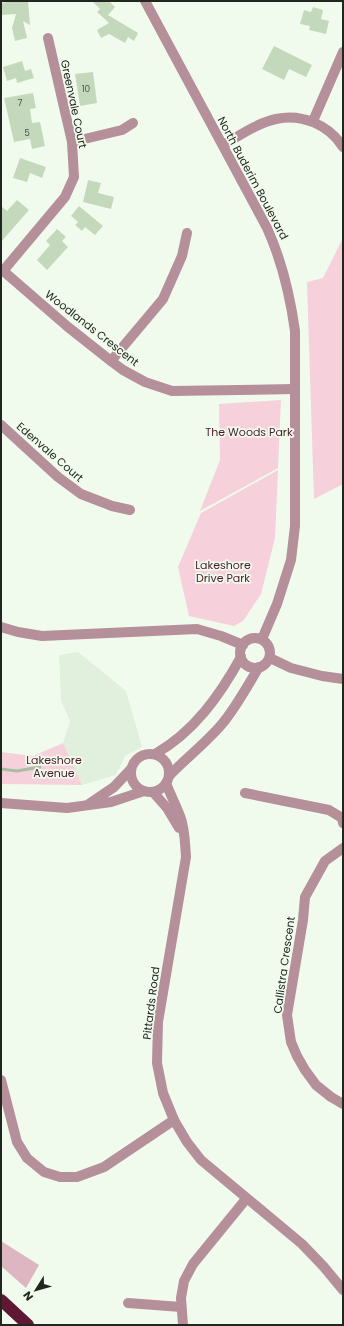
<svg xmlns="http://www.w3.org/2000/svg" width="344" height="1326" font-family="Poppins,sans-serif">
<rect width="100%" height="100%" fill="#f1fbed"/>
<polygon fill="#e1f0dc" points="78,652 126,691 142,747 125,756 116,775 82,785 63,743 70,721 61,701 59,655"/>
<g fill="#f6d0da">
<polygon points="343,238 343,484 314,499 307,282 323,278"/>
<polygon points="281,400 278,468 200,511 220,460 219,404"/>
<polygon points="278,470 275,538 261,594 243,621 234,626 189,616 178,567 201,513"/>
<polygon points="63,743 82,785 1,784 1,752 33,756"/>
</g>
<polygon fill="#ddb6c1" points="1,1241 39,1265 26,1288 1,1266"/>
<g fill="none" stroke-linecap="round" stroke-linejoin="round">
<polyline stroke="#a9bea1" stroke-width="3" points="1,769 17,771 40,767"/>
</g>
<g fill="#c4d9bc">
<polygon points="13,1 28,1 30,25 23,21 27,38 15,41 12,28 16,14 1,15 1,3"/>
<polygon points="92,1 109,1 115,7 108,15 138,33 134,41 128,37 125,43 109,34 101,38 97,30 109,23 97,12 100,9"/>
<polygon points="313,7 323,10 321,19 329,21 326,34 309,30 310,26 300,24 304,10 311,12"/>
<polygon points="274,46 312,65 306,77 289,69 284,80 262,69"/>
<polygon points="22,61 25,71 31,69 34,78 17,83 16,78 7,81 3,67"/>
<polygon points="93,72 97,103 80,106 75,74"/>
<polygon points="33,93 36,108 30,109 32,123 40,122 45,146 32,149 30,139 14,142 4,98"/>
<polygon points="20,158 46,167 42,178 30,173 27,182 13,178"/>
<polygon points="88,180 101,183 98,193 114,197 111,209 83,202"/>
<polygon points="17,200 29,210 1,242 1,206 7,211"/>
<polygon points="79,206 103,226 95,235 85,227 82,231 75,225 78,222 71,216"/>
<polygon points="57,229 66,237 62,241 68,247 47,270 37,260 50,245 46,241"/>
</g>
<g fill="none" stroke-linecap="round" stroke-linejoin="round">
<g stroke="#b58f99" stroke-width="10">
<path d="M145,1L267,228C282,261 290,295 295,331V526L291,560L277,604L262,639"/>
<polyline points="313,121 343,52"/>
<polyline points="72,142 122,130 133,123"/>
<path d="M223,145C239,136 257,123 276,119C302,113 329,125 343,147"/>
<polyline points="1,269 68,327 111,361 123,370 145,382 172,391 295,389"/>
<polyline points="3,271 65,197 74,177 72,142 48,38"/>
<polyline points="111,361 163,299 182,256 187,233"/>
<polyline points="1,425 58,477 81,494 112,506 130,510"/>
<polyline points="1,627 18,632 42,636 197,629 221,636 243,645"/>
<circle cx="255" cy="653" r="15"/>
<polyline points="270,658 291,668 322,676 343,679"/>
<circle cx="150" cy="773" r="19"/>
<path d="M155,754C194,732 220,695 241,657"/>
<path d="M169,776C186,758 206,743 222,724C235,709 248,685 259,667"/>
<path d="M166,783C170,794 176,805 180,816C185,828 185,844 186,857L158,1022L157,1063L163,1093L174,1120L187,1142L201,1160L302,1244L324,1267L343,1290"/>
<polyline points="153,792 167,808 179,828"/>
<polyline points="245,793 329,810 342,818 343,823"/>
<polyline points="1,803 67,808 111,802 144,791"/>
<polyline points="89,804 114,787 131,769"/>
<polyline points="343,848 325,861 305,897 303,920 287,1015 291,1042 297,1056 305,1070 316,1085 331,1097 343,1104"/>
<polyline points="1,1080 17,1142 27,1158 44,1172 60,1177 77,1177 104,1167 174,1120"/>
<polyline points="128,1303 181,1307"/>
<polyline points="183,1325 181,1298 184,1281 193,1264 246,1199"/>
</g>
<polyline stroke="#5f1834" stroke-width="12" points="1,1300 28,1325"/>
</g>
<g text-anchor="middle" stroke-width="3.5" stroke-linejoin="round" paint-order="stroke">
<g font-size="9" fill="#4a5347">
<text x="86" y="92">10</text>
<text x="20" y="106">7</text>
<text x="27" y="136">5</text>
</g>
<g font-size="11" fill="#222620" stroke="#f1fbed">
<text transform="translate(74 104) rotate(78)" y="4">Greenvale Court</text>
<text transform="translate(253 178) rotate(62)" y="4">North Buderim Boulevard</text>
<text transform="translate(92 328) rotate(38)" y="4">Woodlands Crescent</text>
<text transform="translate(50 452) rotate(41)" y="4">Edenvale Court</text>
<text transform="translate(284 965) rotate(-82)" y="4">Callistra Crescent</text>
<text transform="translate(151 1003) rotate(-83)" y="4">Pittards Road</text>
</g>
<g font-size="11" fill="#4a192a" stroke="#f1fbed">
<text x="249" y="436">The Woods Park</text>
<text x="223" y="569">Lakeshore<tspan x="223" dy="13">Drive Park</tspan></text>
<text x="54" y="764">Lakeshore<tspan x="54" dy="13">Avenue</tspan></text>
</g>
</g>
<rect width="344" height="1326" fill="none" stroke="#222620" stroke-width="4"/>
<g transform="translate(36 1290) rotate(233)" stroke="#f1fbed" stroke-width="3" paint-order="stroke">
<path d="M0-3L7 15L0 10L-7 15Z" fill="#222620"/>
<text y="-6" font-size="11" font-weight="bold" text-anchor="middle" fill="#222620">N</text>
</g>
</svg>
